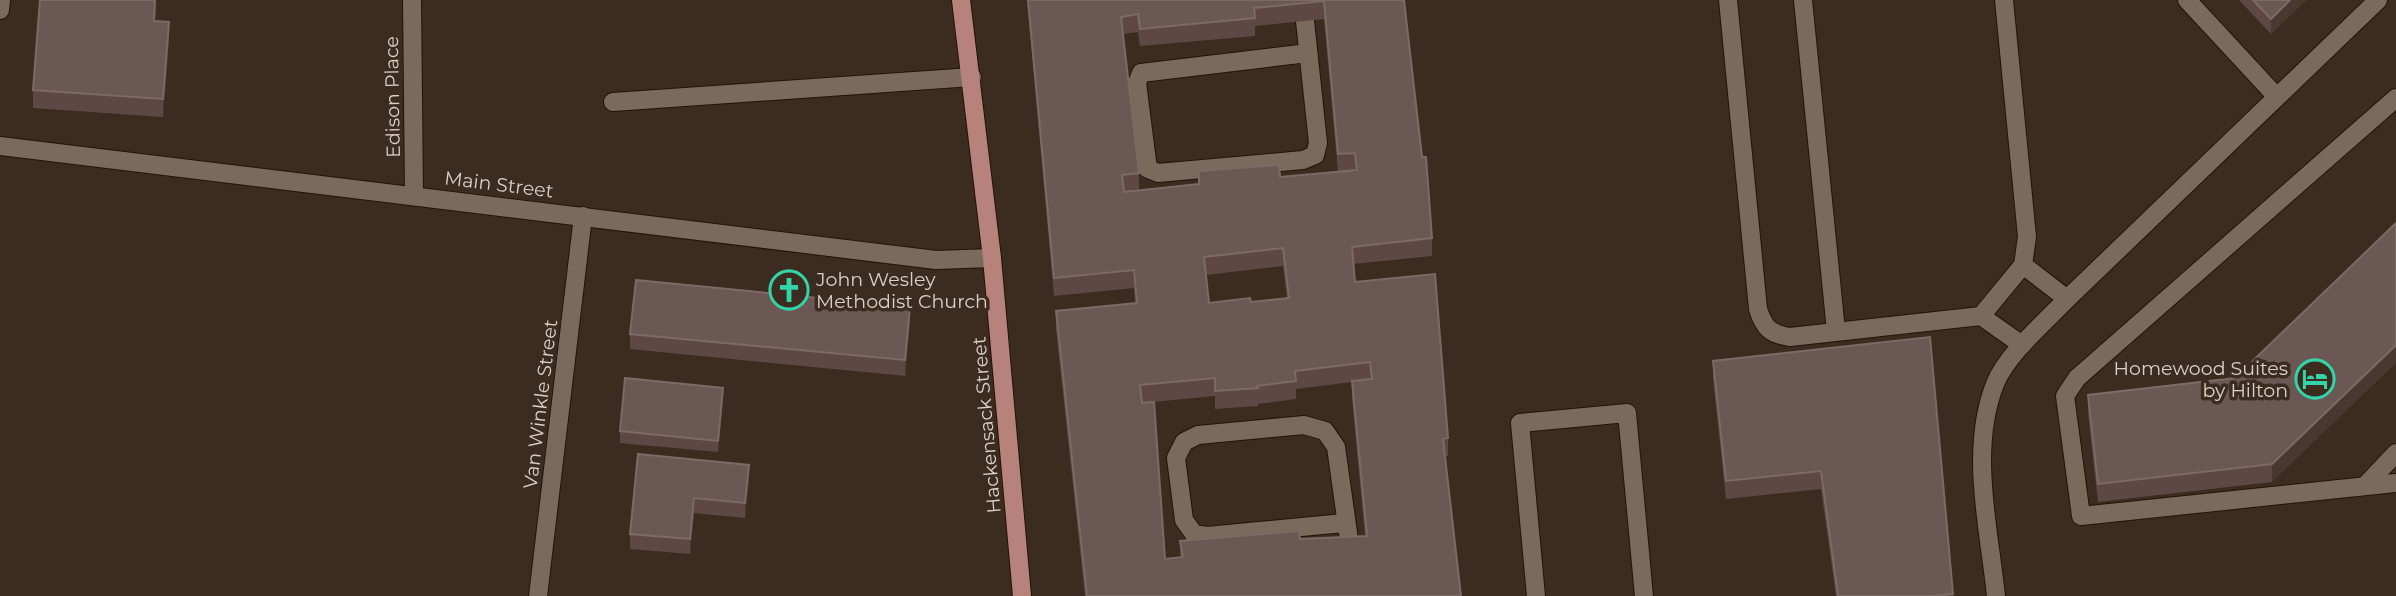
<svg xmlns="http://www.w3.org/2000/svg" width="2396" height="596" font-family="Montserrat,sans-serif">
<rect width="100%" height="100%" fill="#3c2c20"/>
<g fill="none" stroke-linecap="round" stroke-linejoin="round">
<g stroke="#221409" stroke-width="20">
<g id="minor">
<polyline points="412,0 414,194"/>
<path d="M1728,0L1758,309C1764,328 1770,334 1790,337L1981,316L2022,345"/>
<polyline points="1803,0 1836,331"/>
<polyline points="2187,0 2276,96"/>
<polyline points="0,10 1,0"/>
<polyline points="1305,21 1318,143 1315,155 1303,160 1158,173 1148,169 1137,83 1141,73 1308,53"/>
<polyline points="2396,98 2077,378 2065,396 2081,516 2396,483"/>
<polyline points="613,102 972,77"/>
<polyline points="0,146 936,260 992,258"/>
<polyline points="2023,265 2067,299"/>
<polyline points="1981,316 2023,265 2027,237 2004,0"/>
<polyline points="2365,486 2396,453"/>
<polyline points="1344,523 1207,536 1194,534 1184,520 1176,458 1184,442 1198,435 1304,425 1325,431 1336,447 1351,554"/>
<polyline points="538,596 583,216"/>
<polyline points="1536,596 1520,423 1627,413 1644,596"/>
<path d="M1996,596C1989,528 1969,450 1995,384C2007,354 2045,322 2067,299L2378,0"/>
</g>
</g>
<g stroke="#221409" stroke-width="20">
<polyline id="major" points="961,0 992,258 1022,596"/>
</g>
<use href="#minor" stroke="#7b695c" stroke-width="18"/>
<use href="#major" stroke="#b6827b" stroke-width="18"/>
</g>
<g fill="#5d4845" fill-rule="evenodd">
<polygon points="156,0 155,21 169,40 163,117 33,108 33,90"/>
<path d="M1027,0H1404L1432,238V256L1353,264L1355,282L1448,438V456H1445L1461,596H1085L1056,329V311L1135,303L1134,288L1054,296ZM1324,19L1338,172L1280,177L1199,171V184L1139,190V173L1123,34L1138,32L1140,46L1255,36V26ZM1283,266L1287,298L1251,302L1209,303L1206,275ZM1352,382V399L1365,536L1300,539L1180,541V557L1165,559L1142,403L1215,396V409L1258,406V404L1296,399V389Z"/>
<polygon points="2239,0 2306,0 2271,34"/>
<polygon points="2396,223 2272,482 2098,502 2088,413 2088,395 2235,378"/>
<polygon points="910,322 905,376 630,349 630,334"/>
<polygon points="1930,337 1953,596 1836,596 1821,489 1726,499 1713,379 1713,361"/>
<polygon points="723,399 718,452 620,443 620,431"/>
<polygon points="638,454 749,480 745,518 694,513 690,554 630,549 630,534"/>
</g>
<g fill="#4a3730">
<polygon points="155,0 156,0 154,39 154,21"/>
<polygon points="2290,0 2306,0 2271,34 2271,19"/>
<polygon points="169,22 169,40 163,117 163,99"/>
<polygon points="910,307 910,322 905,376 905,360"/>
<polygon points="2396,345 2396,363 2272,482 2272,464"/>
<polygon points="723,388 723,399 718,452 718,441"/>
<polygon points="749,465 749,480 745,518 745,503"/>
<polygon points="694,498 694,513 690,554 690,539"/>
</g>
<g fill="#6b5753" stroke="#7c6a66" stroke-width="2" fill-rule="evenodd">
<polygon points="40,0 155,0 154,21 169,22 163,99 33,90"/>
<path d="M1028,0H1404L1422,157H1426L1432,238L1352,247L1355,282L1435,274L1448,438L1443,439L1461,596H1087L1056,311L1137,303L1134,270L1054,278ZM1324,1L1338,154L1355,153L1357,170L1280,177L1279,165L1199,171V184L1124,192L1122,175L1139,173L1121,17L1138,14L1140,29L1255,18L1254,8ZM1283,248L1289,298L1251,302L1250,298L1209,303L1204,257ZM1370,362L1372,379L1352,381L1367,536L1300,539L1299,531L1180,541L1183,557L1165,559L1154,402L1142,403L1140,385L1215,378V391L1258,388L1257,386L1296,381L1295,371Z"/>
<polygon points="2253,0 2290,0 2271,19"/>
<polygon points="2396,223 2396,345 2272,464 2098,484 2088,395 2235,378"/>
<polygon points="636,280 910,307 905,360 630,334"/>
<polygon points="1930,337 1953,594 1932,596 1838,596 1821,471 1726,481 1713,361"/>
<polygon points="625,378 723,388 718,441 620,431"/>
<polygon points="638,454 749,465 745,503 694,498 690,539 630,534"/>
</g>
<defs>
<g id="church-ring" transform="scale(2.0125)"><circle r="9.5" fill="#3c2c20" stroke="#33d4a8" stroke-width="1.5"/><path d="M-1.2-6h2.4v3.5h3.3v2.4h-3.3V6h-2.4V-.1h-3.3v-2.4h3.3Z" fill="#33d4a8"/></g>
<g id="hotel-ring" transform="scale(2.0125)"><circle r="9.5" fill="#3c2c20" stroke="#33d4a8" stroke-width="1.5"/><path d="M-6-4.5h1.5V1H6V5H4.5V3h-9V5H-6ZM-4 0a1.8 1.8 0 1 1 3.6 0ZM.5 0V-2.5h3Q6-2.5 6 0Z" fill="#33d4a8"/></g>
</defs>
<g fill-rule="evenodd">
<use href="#church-ring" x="789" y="290"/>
<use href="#hotel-ring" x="2315" y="379"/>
</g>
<g text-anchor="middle" stroke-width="7" stroke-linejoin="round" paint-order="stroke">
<g font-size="19" fill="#dad0c9" stroke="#3c2c20">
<text transform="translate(392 97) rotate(-91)" y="7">Edison Place</text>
<text transform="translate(499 184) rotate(7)" y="7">Main Street</text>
<text transform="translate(540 404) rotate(-83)" y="7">Van Winkle Street</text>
<text transform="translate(986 425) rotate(-95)" y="7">Hackensack Street</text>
</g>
<g font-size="19" fill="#dad0c9" stroke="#3c2c20" text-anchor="start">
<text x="816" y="286">John Wesley<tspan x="816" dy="22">Methodist Church</tspan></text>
<text x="2288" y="375" text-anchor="end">Homewood Suites<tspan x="2288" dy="22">by Hilton</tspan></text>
</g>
</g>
</svg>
